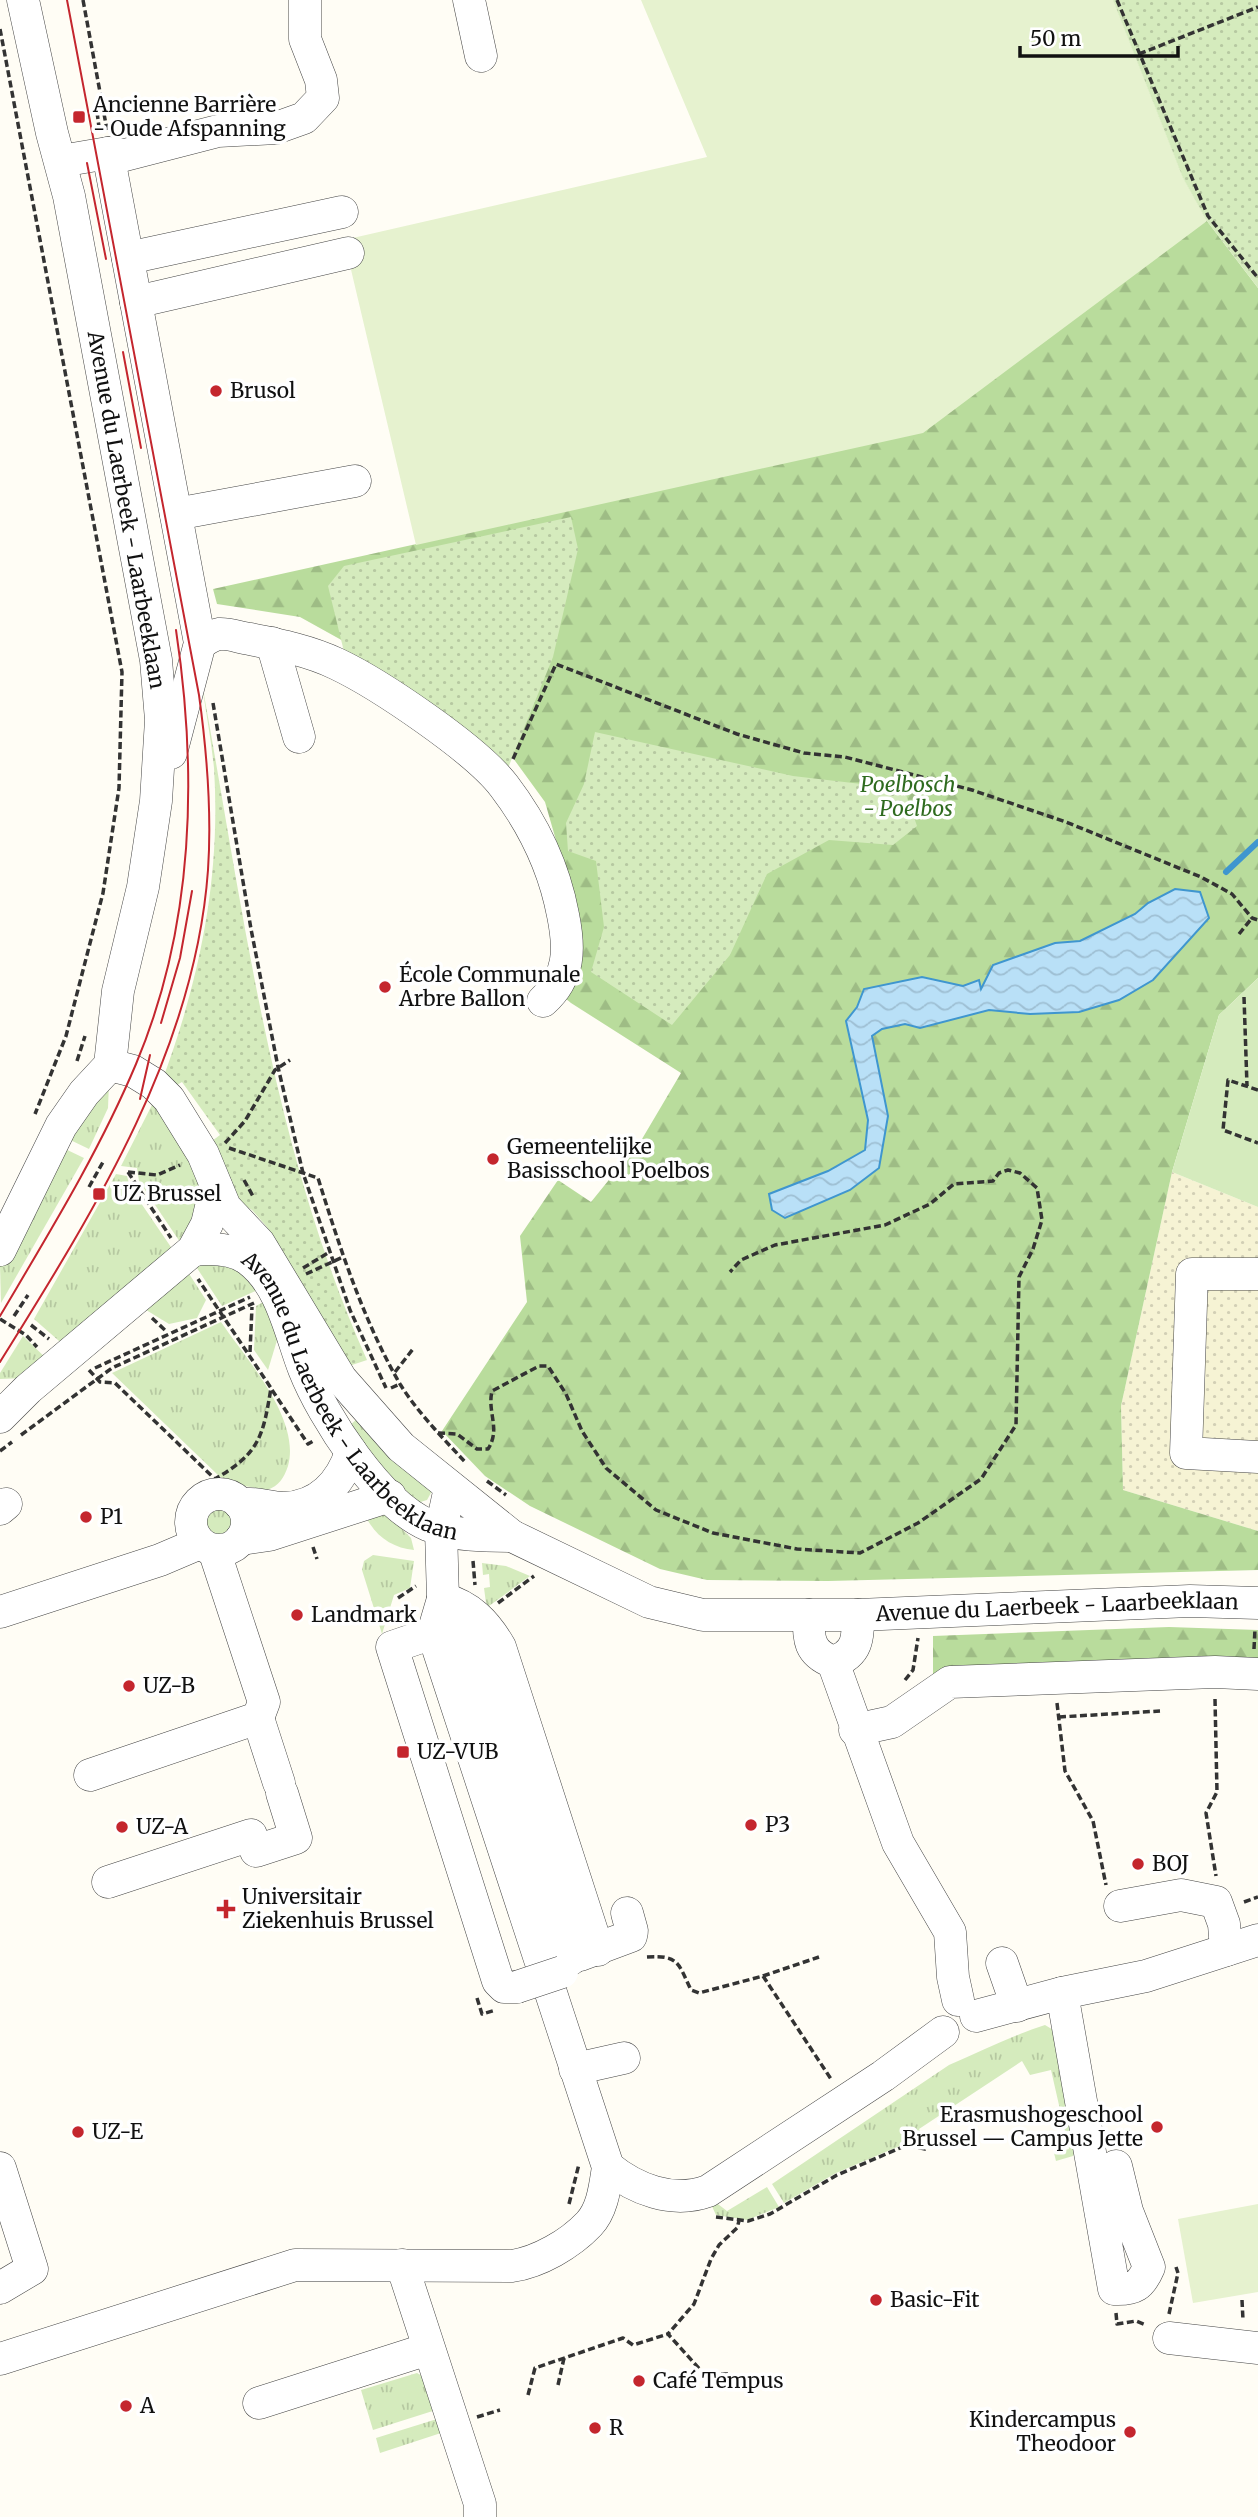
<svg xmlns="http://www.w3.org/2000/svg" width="1258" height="2517" font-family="Merriweather,serif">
<defs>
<pattern id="farmland-dots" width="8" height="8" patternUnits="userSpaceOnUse" patternTransform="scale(1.75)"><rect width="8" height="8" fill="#f6f3d4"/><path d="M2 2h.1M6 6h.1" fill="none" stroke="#d2cfb5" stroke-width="1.8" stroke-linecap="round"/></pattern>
<pattern id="grass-tufts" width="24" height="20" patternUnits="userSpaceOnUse" patternTransform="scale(1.75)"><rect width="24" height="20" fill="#d5ebbd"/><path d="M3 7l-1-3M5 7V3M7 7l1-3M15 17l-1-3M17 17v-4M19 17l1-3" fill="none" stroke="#b6c8a1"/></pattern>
<pattern id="forest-firs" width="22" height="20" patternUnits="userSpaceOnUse" patternTransform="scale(1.75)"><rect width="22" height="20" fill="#b9dc9c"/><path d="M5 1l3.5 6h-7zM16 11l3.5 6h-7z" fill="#9ebc85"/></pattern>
<pattern id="park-dots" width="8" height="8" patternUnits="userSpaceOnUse" patternTransform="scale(1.75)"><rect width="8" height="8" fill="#d5ebbd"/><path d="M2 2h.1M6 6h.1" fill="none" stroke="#b6c8a1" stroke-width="1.8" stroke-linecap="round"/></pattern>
<pattern id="water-waves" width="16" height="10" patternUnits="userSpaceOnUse" patternTransform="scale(1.75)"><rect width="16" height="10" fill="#b9e0f7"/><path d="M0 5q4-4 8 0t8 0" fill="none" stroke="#9ebfd3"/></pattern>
</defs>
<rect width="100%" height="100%" fill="#fffdf5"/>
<polygon fill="url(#farmland-dots)" points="1172,1172 1258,1207 1258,1531 1123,1490 1121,1406"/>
<g fill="url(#grass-tufts)">
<polygon points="109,1083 108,1108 89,1149 64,1137"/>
<polygon points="156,1097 171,1115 204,1195 182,1245 139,1181 137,1168 121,1166"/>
<polygon points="59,1146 84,1158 1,1303 0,1265"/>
<polygon points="116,1174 127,1176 130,1187 175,1253 67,1348 34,1319"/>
<polygon points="193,1262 242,1266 262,1288 222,1306"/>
<polygon points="184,1266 206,1300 197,1318 169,1324 138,1305"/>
<polygon points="269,1299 278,1337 268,1370 254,1350 256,1306"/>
<path d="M221,1322C247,1360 301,1419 288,1466C284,1478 279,1486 267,1490L239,1485L219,1476L112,1373Z"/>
<polygon points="23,1336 50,1362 24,1378 0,1379 0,1373"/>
<polygon points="361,1415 432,1491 427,1500 417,1503 345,1430"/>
<circle cx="218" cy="1522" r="18"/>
<path d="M379,1506L411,1538L414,1550C393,1548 376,1537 366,1517Z"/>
<polygon points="373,1555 414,1561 410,1588 394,1595 382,1634 362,1570 364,1561"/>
<polygon points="482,1563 506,1566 530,1576 489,1606 486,1603 484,1588 490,1587 489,1574 483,1575"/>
<path d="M1045,2025L1055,2031L1075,2152L1073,2156L1056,2161L1054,2153L1069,2149L1051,2070L1030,2075L1022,2061L919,2129L927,2143L923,2145L909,2142L836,2173L784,2203L772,2184L949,2065C982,2051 1011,2036 1045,2025Z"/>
<polygon points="767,2187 779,2207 747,2220 716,2215 710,2202 714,2201 727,2211"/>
<polygon points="417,2373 422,2376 439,2409 373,2430 361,2390"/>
<polygon points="437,2419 441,2433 380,2453 376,2438"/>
</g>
<g fill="url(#forest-firs)">
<polygon points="1113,0 1183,178 1207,221 1258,288 1258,978 1219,1015 1172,1172 1121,1406 1123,1490 1258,1531 1258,1570 828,1581 707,1580 660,1569 530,1506 485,1476 442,1431 527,1302 520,1236 558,1180 591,1202 642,1139 681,1073 571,1003 547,983 568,882 545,802 505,747 426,687 300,617 217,604 213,589 923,432"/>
<polygon points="1169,1627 1258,1630 1258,1666 933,1675 933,1636"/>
</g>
<g fill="url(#park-dots)">
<polygon points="1113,0 1258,0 1258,288 1207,221 1183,178"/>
<polygon points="571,517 578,549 553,657 506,773 346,660 328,586 344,566"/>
<path d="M201,678C243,907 271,1146 367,1360L349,1366L267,1227L252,1210L235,1200L208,1144L220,1135L182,1082L177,1085L162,1081C200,979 221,877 214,768C211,738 205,707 201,678Z"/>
<polygon points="595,732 793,776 904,789 917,826 893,845 829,840 767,874 730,955 672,1025 591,972 604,927 596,861 568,851 566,823 584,784"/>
</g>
<polygon fill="#d5ebbd" points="1258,978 1258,1207 1172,1172 1219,1015"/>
<g fill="#e6f2cf">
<polygon points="641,0 1113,0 1183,178 1207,221 923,433 416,545 344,240 707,157"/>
<polygon points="1258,2204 1258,2292 1193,2303 1178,2219"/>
</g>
<polygon fill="url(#water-waves)" stroke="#3f96cf" stroke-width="2" points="1175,889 1200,892 1209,918 1153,980 1119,1000 1079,1012 1030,1014 989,1010 920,1028 905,1024 882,1029 872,1036 888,1116 879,1168 850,1190 785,1218 772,1210 769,1194 828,1171 865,1150 868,1120 846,1021 857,1007 864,989 922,977 963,986 979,980 981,989 993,965 1055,943 1080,941 1135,914 1148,903"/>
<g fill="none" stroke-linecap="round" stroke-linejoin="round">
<polyline stroke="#3f96cf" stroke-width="6" points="1226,872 1258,842"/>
<g stroke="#444" stroke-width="33">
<g id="minor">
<polyline points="469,0 481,56"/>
<polyline points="108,153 200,643 171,753"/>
<polyline points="61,161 108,153 125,155 218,131 276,128 304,118 323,98 321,80 305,39 305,0"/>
<polyline points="128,258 342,212"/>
<polyline points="136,302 348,253"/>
<polyline points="176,514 355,481"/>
<path d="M200,643C205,640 213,635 219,634C228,633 241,638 250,639C280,645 310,651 337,664C379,684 476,749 504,786C533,824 554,867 563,915C570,949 570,977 543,1001"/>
<polyline points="272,643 299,737"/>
<path id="s1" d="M110,1065L133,1071L154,1084L169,1099L203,1154L225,1207L259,1243L341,1379L401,1447L512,1536L649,1602L703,1615H858L1190,1601L1258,1603"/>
<polyline points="0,1250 61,1126 84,1093 110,1065 118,991 143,887 156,801 161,720 156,660 69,196 52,133 23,0"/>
<path id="s2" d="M193,1250C212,1248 233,1248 249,1260C282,1285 290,1333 304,1369C323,1417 379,1504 428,1525C455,1536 484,1536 512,1536"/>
<polyline points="1258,1274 1192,1274 1186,1453 1258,1457"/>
<polyline points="0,1417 28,1389 193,1250 207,1224 216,1186"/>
<circle cx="219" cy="1522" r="28"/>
<path d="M240,1504C256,1502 269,1508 284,1508C319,1507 341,1483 351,1452"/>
<polyline points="0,1509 6,1504"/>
<polyline points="241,1539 269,1535 390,1496"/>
<path d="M443,1599C470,1606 486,1623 500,1647L598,1950"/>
<polyline points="443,1599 467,1644 571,1959"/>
<polyline points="0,1612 160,1560 200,1543"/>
<path d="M809,1615C808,1639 809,1653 833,1662C858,1654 858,1638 858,1615"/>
<polyline points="433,1633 392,1647 498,1981 504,1987 517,1987"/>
<polyline points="833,1662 898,1843 950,1932 953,1977 958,2000"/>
<polyline points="258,1718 279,1783"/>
<polyline points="855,1730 892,1722 950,1682 1215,1672 1258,1674"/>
<polyline points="90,1775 258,1718 264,1702 214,1550"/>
<polyline points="108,1882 251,1835 256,1851 296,1838 282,1793"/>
<polyline points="1120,1906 1181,1895 1216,1902 1224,1924 1226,1950"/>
<polyline points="580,1955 631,1936 632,1931 627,1913"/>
<polyline points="1002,1963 1017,2006"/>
<polyline points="1062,1993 1146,1976 1258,1940"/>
<path d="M976,2016L1062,1993L1114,2289C1134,2290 1141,2286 1149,2267L1127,2211L1116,2166"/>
<polyline points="575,2069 624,2058"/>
<path d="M608,2167C635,2189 672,2204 708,2191L883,2076L943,2032"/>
<polyline points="0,2168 32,2269 0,2288"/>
<polyline points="402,2265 480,2504 480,2517"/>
<polyline points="1169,2338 1258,2348"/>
<path d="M0,2359L295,2265L512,2266C539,2262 570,2244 589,2224C603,2209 605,2186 608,2167L433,1633L443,1599L441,1529L450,1488"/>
<polyline points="259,2403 428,2349"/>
</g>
</g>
<g stroke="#333" stroke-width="3.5" stroke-dasharray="7 3.5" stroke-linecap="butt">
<polyline points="83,0 107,130"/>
<polyline points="1117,0 1208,216 1258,278"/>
<polyline points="0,29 122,672 119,788 103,893 66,1036 35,1114"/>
<polyline points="1139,54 1258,7"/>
<polyline points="97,112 99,127"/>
<polyline points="213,703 251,929 278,1067 303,1173 350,1310 386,1388"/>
<polyline points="513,759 556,664 737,734 804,753 845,757 972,790 1066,822 1201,877 1232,894 1252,918 1258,920"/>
<polyline points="1239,934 1252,918"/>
<polyline points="1244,997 1247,1086"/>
<polyline points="77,1061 85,1036"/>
<polyline points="1258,1090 1228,1080 1223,1130 1258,1143"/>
<polyline points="225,1143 245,1121 275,1070 290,1060"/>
<path d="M229,1148L318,1178C340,1248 363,1320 400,1384C418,1413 443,1438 466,1463"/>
<polyline points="128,1172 171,1238"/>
<polyline points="128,1172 157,1175 180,1165"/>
<polyline points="244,1180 254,1198"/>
<polyline points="89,1187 103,1162"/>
<polyline points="303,1268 328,1253"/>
<polyline points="306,1274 343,1257"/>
<polyline points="14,1316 28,1295"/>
<polyline points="152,1318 166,1331"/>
<polyline points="0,1319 26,1335 37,1347"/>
<polyline points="31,1325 49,1339"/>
<polyline points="250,1352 252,1307"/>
<polyline points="95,1368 250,1297"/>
<path d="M89,1370L100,1382L115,1383L215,1479C260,1453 263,1436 271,1388L198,1279"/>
<polyline points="395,1372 413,1349"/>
<polyline points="391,1388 400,1384"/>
<polyline points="272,1390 308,1444 315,1440"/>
<path d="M438,1433L457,1434L477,1449H488C501,1429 487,1413 492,1391L539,1366H548L566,1394L582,1431L606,1468L656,1510L713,1533L797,1549L860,1553L918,1523L981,1479L1016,1425L1019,1277L1033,1249L1042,1220L1037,1188L1020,1173L1008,1170L999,1173L993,1181L954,1184L930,1204L885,1225L775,1245L741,1260L730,1272"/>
<polyline points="21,1435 112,1368 254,1303"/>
<polyline points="0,1451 12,1442"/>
<polyline points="487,1481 506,1495"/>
<polyline points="313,1547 317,1559"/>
<polyline points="473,1561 475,1585"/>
<polyline points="398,1598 416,1586"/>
<polyline points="498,1603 534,1576"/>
<polyline points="1254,1649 1255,1629"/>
<polyline points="905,1680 913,1670 918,1638"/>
<polyline points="1215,1699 1217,1792 1206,1813 1216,1876"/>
<polyline points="1057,1703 1065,1771 1093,1821 1106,1885"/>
<polyline points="1059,1717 1160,1711"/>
<polyline points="1244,1902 1258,1897"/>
<path d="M647,1957C679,1955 678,1963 691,1990L699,1993L763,1976L831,2079"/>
<polyline points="763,1976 819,1957"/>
<polyline points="477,1998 482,2014 496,2010"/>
<polyline points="569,2204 579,2164"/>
<polyline points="716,2217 748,2221 770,2214 837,2175 907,2145 925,2149 932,2144"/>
<polyline points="1242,2300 1243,2320"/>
<polyline points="1116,2313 1117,2324 1136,2321 1146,2325"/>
<polyline points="1169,2314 1178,2273 1176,2267"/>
<polyline points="728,2374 704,2374 668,2334 694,2304 711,2259 719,2245 737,2228 739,2221"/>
<polyline points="558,2385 564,2358"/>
<polyline points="528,2395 535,2368 623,2338 633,2345 668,2334"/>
<polyline points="477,2417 500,2410"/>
</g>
<use href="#minor" stroke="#fff" stroke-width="32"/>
<g stroke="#c4262e" stroke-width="2">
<polyline points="87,163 106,259"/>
<polyline points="123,352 141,448"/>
<polyline points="161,1023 180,958 192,891"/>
<polyline points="140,1099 150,1055"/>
<path d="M0,1316C49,1233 99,1152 136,1064C194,926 198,776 176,630"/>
<path d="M0,1362C94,1211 195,1051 208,870C212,811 207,753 199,695L67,0"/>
</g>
<g stroke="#444" stroke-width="33" stroke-linecap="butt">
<polyline id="minor-bridge" points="517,1987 562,1972"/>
</g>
<use href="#minor-bridge" stroke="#fff" stroke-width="32"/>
</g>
<g fill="#c4262e" stroke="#fff" stroke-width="2.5">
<rect x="72" y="110" width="14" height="14" rx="3.5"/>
<circle cx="216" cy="391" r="7"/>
<circle cx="385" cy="987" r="7"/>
<circle cx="493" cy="1159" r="7"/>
<rect x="92" y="1187" width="14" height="14" rx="3.5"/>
<circle cx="86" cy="1517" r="7"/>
<circle cx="297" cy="1615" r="7"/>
<circle cx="129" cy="1686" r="7"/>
<rect x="396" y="1745" width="14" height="14" rx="3.5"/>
<circle cx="751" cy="1825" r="7"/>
<circle cx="122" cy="1827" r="7"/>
<circle cx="1138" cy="1864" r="7"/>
<path d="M222.5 1898.5h7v7h7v7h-7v7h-7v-7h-7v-7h7z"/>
<circle cx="1157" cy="2127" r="7"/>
<circle cx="78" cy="2132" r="7"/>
<circle cx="876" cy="2300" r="7"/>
<circle cx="639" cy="2381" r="7"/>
<circle cx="126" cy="2406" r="7"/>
<circle cx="595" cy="2428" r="7"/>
<circle cx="1130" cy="2432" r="7"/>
</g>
<g text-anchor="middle" stroke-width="7" stroke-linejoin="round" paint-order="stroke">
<g font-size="21" fill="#111" stroke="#fff" text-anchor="start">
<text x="93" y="112">Ancienne Barrière<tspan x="93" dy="24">- Oude Afspanning</tspan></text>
<text x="230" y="398">Brusol</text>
<text x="399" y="982">École Communale<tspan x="399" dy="24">Arbre Ballon</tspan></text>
<text x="507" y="1154">Gemeentelijke<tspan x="507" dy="24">Basisschool Poelbos</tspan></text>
<text x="113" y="1201">UZ Brussel</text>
<text x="100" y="1524">P1</text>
<text x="311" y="1622">Landmark</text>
<text x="143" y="1693">UZ-B</text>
<text x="417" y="1759">UZ-VUB</text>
<text x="765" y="1832">P3</text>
<text x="136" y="1834">UZ-A</text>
<text x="1152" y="1871">BOJ</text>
<text x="242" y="1904">Universitair<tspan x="242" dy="24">Ziekenhuis Brussel</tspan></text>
<text x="1143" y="2122" text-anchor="end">Erasmushogeschool<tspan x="1143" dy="24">Brussel — Campus Jette</tspan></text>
<text x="92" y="2139">UZ-E</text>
<text x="890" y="2307">Basic-Fit</text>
<text x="653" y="2388">Café Tempus</text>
<text x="140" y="2413">A</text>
<text x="1116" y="2427" text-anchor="end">Kindercampus<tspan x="1116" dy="24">Theodoor</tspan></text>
<text x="609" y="2435">R</text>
</g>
<g font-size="21" fill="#111" stroke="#fff">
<text transform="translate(126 510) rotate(80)" y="7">Avenue du Laerbeek - Laarbeeklaan</text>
<text dy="7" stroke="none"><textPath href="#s2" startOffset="234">Avenue du Laerbeek - Laarbeeklaan</textPath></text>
<text dy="7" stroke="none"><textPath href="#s1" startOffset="1195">Avenue du Laerbeek - Laarbeeklaan</textPath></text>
</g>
<g font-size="21" font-style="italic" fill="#2f6b1f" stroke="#fff">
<text x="908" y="792">Poelbosch<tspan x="908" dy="24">- Poelbos</tspan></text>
</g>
</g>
<path d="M1020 46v10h158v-10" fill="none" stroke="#111111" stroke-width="3.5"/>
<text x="1030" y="46" font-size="21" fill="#111111" stroke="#ffffff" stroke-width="5" paint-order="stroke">50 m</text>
</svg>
